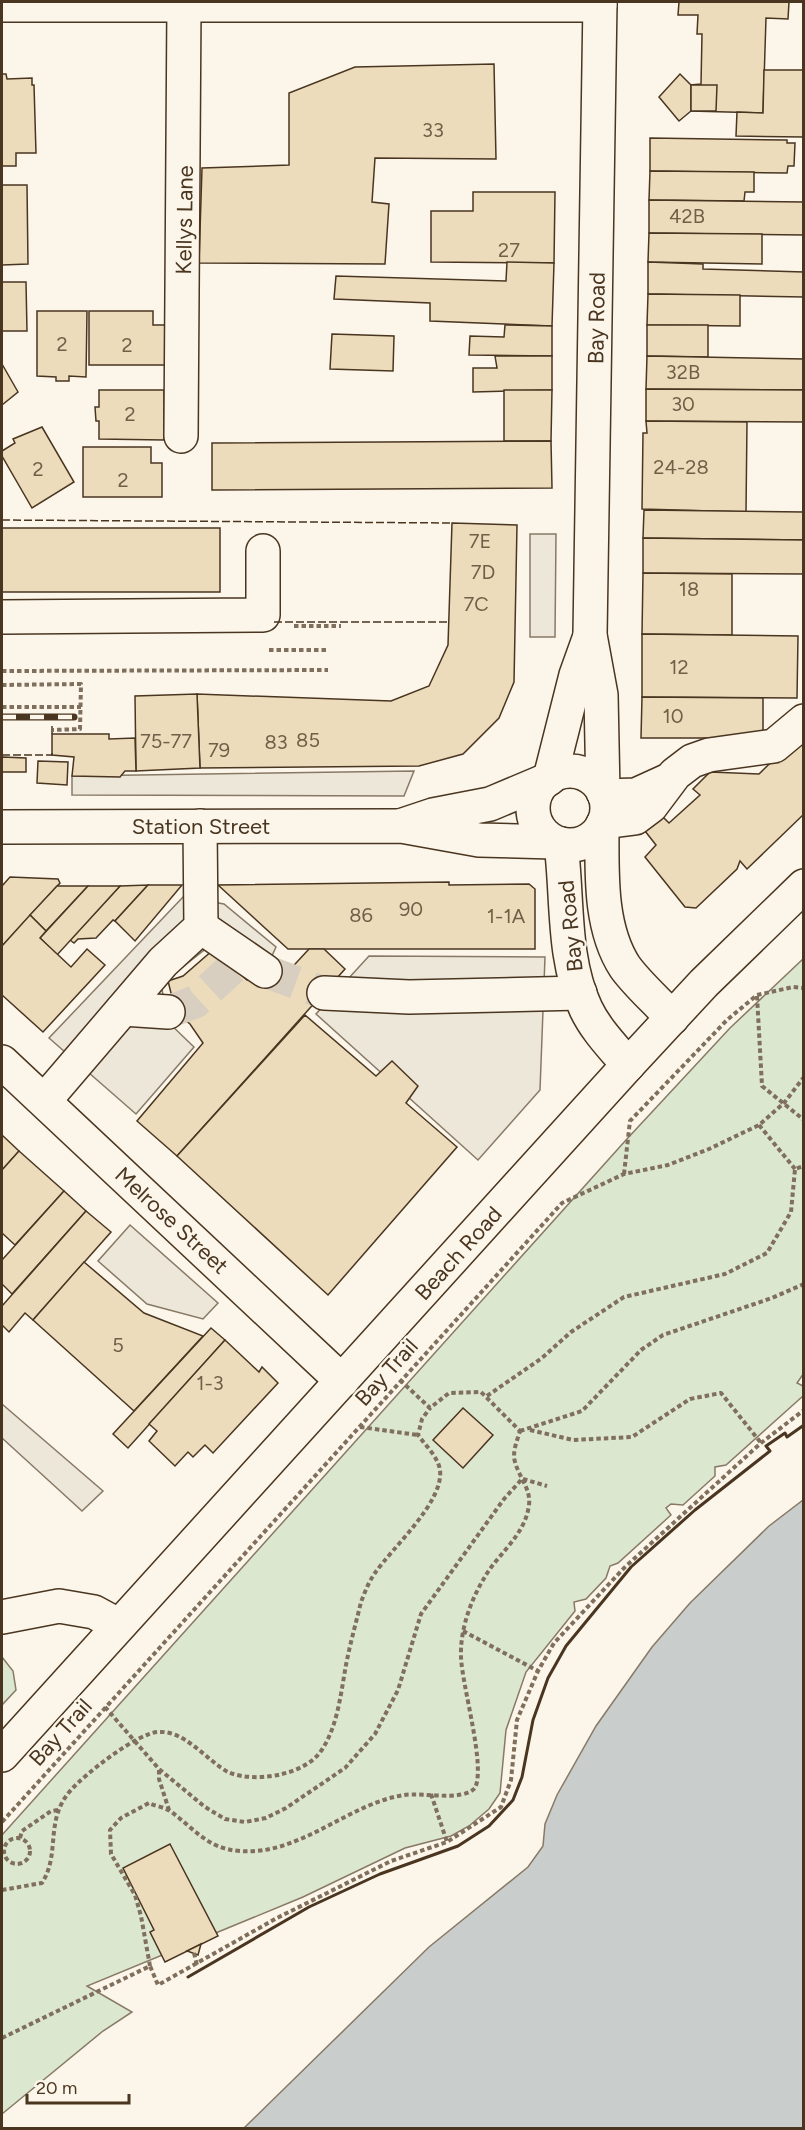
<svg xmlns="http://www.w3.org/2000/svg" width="805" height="2130" font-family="Figtree,sans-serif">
<rect width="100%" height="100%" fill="#fbf6e9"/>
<g fill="#dce7d0" stroke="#887966" stroke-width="1.5">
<polygon points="803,959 804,1373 797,1383 803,1386 803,1396 726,1465 715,1467 715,1476 683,1505 671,1504 666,1508 671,1515 618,1563 610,1566 606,1578 586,1599 574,1602 575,1611 526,1672 506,1730 500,1793 489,1809 469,1826 451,1836 405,1848 303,1897 87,1986 132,2012 103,2031 2,2114 2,1835 626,1140 730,1028"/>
<polygon points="2,1657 13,1671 16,1690 2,1705"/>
</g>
<g fill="#ede7d9" stroke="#887966" stroke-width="1.5">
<polygon points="530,534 556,534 555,637 530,637"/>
<polygon points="414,771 404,796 72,795 72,776"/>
<polygon points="183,897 224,904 276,947 265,971 212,944 161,984 168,1022 194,1047 136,1114 49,1038"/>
<polygon points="369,956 545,957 540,1090 478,1160 316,1014"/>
<polygon points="130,1225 218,1303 203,1319 147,1304 98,1261"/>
<polygon points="2,1404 103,1491 82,1511 2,1438"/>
</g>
<polygon fill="#c9cecd" stroke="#887966" stroke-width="1.5" points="803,1500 803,2128 244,2128 429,1947 528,1867 543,1846 545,1824 557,1795 596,1726 652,1647 690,1603 769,1526"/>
<g fill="#ecdcbc" stroke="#4a3520" stroke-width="1.5">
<polygon points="679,2 789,2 788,19 766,18 763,113 691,111 691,85 701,84 702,34 697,34 698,15 678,15"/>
<polygon points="494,64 496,159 375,158 372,202 389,204 385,264 199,263 202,168 289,165 289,93 355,67"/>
<polygon points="764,70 804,70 804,137 736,136 737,112 763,113"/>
<polygon points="2,74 6,74 7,79 32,78 32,85 34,85 36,153 16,153 16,166 2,166"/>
<polygon points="680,74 691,85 691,111 679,121 659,97"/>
<polygon points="691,85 717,85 716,111 691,111"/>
<polygon points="650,138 787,140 787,143 795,143 794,166 788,166 787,173 650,171"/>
<polygon points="650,171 754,172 754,192 745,192 744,201 649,200"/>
<polygon points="2,185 27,185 28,264 2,265"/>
<polygon points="473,192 555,192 554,263 431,262 431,211 473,211"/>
<polygon points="649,200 804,202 804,235 649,233"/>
<polygon points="649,233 762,234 762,264 648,262"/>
<polygon points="507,262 554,263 552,326 430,321 430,303 334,299 336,276 506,281"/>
<polygon points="648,262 703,264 703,269 804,272 804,297 648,294"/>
<polygon points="2,282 26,282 27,331 2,331"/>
<polygon points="648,294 740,295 740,326 647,325"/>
<polygon points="37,311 87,311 86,377 69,376 69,381 56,381 56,377 37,376"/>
<polygon points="89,311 153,311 153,325 165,325 165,365 89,365"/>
<polygon points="505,325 552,326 552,356 469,355 470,336 504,337"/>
<polygon points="647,325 708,325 708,357 647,356"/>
<polygon points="332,334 394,336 393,371 330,369"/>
<polygon points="495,356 552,356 552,390 473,392 473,368 497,368"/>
<polygon points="647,356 804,359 804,390 646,389"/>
<polygon points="2,364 18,392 2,405"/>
<polygon points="646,389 804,390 804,422 646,421"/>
<polygon points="99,390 164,390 164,440 99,439 99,421 96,421 95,407 99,407"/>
<polygon points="504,390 552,390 551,441 504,441"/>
<polygon points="646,421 747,422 746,512 642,509 643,433 647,433"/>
<polygon points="42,427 74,482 32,508 2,456 2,451 15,443 13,439"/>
<polygon points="551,441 552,488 212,490 212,443"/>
<polygon points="83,447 151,447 151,463 162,463 162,497 83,497"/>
<polygon points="644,510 804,512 804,540 643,538"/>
<polygon points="452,523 517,525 514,682 499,718 463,754 419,766 200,768 197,694 391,701 429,686 448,645"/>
<rect x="2" y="528" width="218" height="64"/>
<polygon points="643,538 804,540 804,574 643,573"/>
<polygon points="643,573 732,574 732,635 642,634"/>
<polygon points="642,634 798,636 797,698 642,697"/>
<polygon points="197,694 200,768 136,771 135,696"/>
<polygon points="642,697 763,698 763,738 641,738"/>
<polygon points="804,730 804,814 747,869 740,861 737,869 696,908 685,907 645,857 656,845 645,831 661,815 669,823 700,795 693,789 710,772 759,774"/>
<polygon points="52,734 109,734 109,739 135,738 136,771 125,771 120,777 72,776 74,757 52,755"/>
<polygon points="2,757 26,758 26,772 2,772"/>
<polygon points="38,761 68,762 67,785 37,783"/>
<polygon points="10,877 58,879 60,883 2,946 2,886"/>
<polygon points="449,882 449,885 529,884 535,889 535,949 288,949 218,885"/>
<polygon points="148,885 115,921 113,920 96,938 78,939 74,943 70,940 120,886"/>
<polygon points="148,885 182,885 135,941 115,921"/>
<polygon points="57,886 88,886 46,931 30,915"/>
<polygon points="88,886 120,886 57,955 40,938"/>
<polygon points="30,915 46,931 40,938 71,967 87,949 105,965 43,1032 2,995 2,946"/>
<polygon points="309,949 324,949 345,969 177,1156 137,1121 203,1043 190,1024 176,1013 168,981 183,976 213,950 247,980 261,980 272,989"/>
<polygon points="305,1015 376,1076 392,1061 418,1086 406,1103 457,1147 328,1295 177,1156"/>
<polygon points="2,1135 19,1151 2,1170"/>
<polygon points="19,1151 64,1191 15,1245 2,1233 2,1170"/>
<polygon points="64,1191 86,1211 12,1294 2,1284 2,1260"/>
<polygon points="86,1211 111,1232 33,1320 25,1313 9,1332 2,1325 2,1306"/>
<polygon points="84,1262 144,1313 203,1336 134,1411 33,1320"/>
<polygon points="211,1328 225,1340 128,1448 113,1434"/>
<polygon points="225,1340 259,1372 262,1367 278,1383 213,1453 205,1445 193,1457 188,1452 175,1466 149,1441 157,1431 149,1424"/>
<polygon points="463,1408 493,1435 463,1468 433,1440"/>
<polygon points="170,1844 218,1936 165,1962 150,1932 154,1930 123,1868"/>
<polygon points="201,1944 198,1955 187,1951"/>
</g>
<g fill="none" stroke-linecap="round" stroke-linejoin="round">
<g stroke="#d8cfc1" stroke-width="33" stroke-dasharray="33 16" stroke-linecap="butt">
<polyline points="265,971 324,993"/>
<polyline points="168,1012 195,1002 232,968"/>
</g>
<g stroke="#4a3520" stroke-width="36">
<g id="minor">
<polyline points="2,5 600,5"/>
<polyline points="181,436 184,4"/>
<polyline points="2,617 263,615 263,551"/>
<polyline points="605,796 636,795 669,780"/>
<polyline points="604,822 635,818 651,806 675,774 692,761 709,755 774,746 804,721"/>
<polyline points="403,825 433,815 490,804 547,780"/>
<polyline points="2,827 401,826 479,840 554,842"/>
<polyline points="201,927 265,971"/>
<polyline points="324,993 409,997 580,993"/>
<polyline points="123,1009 168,1012"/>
<polyline points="2,1062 342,1381"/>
<polyline points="45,1100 163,962 201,927 200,826"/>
<polyline points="2,1617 59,1606 94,1612 118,1625"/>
</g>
</g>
<g stroke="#4a3520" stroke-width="36">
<g id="major">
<polyline points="600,2 590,635 601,695 603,792"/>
<circle cx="570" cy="808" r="37"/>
<polyline points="550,778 576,675 590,636"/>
<path d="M602,826C602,872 599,927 625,967C638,985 657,1001 672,1018"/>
<path d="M561,844C568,898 562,958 586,1009C596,1030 613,1047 628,1065"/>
<polyline points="2,1755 628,1065 704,983 804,886"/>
</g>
</g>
<g stroke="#7f6f5c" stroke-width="4" stroke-dasharray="4.5 3" stroke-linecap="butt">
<polyline points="294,626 341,626"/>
<polyline points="269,650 329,650"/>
<polyline points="2,671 328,670"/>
<polyline points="2,685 81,684 80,729 53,730"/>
<polyline points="2,707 81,707"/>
<polyline points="757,996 762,1086 804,1120"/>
<polyline points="759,1125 795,1169"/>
<polyline points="624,1174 630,1121 727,1020 757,995 793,987 804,988"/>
<polyline points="400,1380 430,1408 449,1393 481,1392 520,1431"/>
<polyline points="487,1396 542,1358 571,1332 624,1297 725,1274 767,1253 791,1212 795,1169 804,1166"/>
<polyline points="360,1427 418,1435"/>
<polyline points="530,1430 573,1440 632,1437 690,1399 721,1393 761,1443"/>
<polyline points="520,1431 582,1411 641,1350 663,1335 772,1298 804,1284"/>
<polyline points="523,1479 547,1486"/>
<polyline points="463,1631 538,1671"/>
<polyline points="105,1707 159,1769 205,1807 225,1819 245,1822 266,1818 286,1808 345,1768 375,1734 398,1690 421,1614 504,1499 522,1479"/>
<polyline points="159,1770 159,1779 169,1810"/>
<polyline points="431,1794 447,1842"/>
<polyline points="2,1822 562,1203 624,1174 668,1165 709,1149 759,1125 784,1103 804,1077"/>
<polyline points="20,1838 22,1831 51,1811 58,1810"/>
<circle cx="17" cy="1851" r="13"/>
<path d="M2,1890L42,1883C61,1853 44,1820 71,1790C85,1774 137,1733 158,1732C185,1730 206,1760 228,1772C244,1779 266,1778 282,1774C298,1770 314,1763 323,1748C338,1724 341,1692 346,1665C350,1644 356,1623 361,1602C365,1592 368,1583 375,1573C392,1548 444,1502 440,1470C438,1457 426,1446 418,1435L422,1419L430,1408"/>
<polyline points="194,1953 197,1965"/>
<path d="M150,1966L141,1916L135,1895L111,1854L110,1830L121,1818L149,1803C155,1806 164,1807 170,1811C194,1828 207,1849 240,1851C300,1856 347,1804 404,1795C423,1792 462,1802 475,1788C486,1766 462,1686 461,1657C460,1629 471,1599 486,1575C500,1552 525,1535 529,1505C531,1489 519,1477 515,1462C512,1452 517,1441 520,1431"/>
<polyline points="2,2038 150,1966 158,1985 277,1918 391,1861 447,1842 501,1807 511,1780 517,1720 538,1671 554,1643 624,1568 761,1443 804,1410"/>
</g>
<use href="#minor" stroke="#fbf6e9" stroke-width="33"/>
<use href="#major" stroke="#fbf6e9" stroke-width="33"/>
<g stroke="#4a3520" stroke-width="7">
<polyline id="rail" points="2,717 74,717"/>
</g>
<use href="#rail" stroke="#fbf6e9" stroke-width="4.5" stroke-dasharray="14" stroke-linecap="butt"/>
<g stroke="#4a3520" stroke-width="1.5" stroke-dasharray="8 3" stroke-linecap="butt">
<polyline points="2,520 452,523"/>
<polyline points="274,622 448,622"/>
<polyline points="52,734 52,724"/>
<polyline points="2,755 52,755 52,752"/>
</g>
<polyline stroke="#4a3520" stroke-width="3" points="188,1977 309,1907 380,1874 458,1846 489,1826 513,1800 522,1777 533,1720 548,1678 566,1646 631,1567 695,1510 770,1451 766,1446 785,1433 787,1437 804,1425"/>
</g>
<g text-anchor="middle" stroke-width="4.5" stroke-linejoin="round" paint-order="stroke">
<g font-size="20" fill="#725f47">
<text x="433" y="137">33</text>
<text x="687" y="223">42B</text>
<text x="509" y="257">27</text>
<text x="62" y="351">2</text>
<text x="127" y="352">2</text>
<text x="683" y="379">32B</text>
<text x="683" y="411">30</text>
<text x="130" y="421">2</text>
<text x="681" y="474">24-28</text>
<text x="38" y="476">2</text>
<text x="123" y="487">2</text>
<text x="480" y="548">7E</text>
<text x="483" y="579">7D</text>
<text x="689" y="596">18</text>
<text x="476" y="611">7C</text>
<text x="679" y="674">12</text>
<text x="673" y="723">10</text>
<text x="308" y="747">85</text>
<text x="166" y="748">75-77</text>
<text x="276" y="749">83</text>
<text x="219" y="757">79</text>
<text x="411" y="916">90</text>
<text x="361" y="922">86</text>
<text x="506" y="923">1-1A</text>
<text x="118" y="1352">5</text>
<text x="210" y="1390">1-3</text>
</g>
<g font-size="22" fill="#4a3520" stroke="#fbf6e9">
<text transform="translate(184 220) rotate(-89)" y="8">Kellys Lane</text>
<text transform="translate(596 318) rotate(-89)" y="8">Bay Road</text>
<text x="201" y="834">Station Street</text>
<text transform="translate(570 926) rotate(-96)" y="8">Bay Road</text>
<text transform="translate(172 1220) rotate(43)" y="8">Melrose Street</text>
<text transform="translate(458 1253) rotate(-48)" y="8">Beach Road</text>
<text transform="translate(386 1372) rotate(-48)" y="8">Bay Trail</text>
<text transform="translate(60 1732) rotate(-48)" y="8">Bay Trail</text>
</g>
</g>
<rect width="805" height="2130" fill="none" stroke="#4a3520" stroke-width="6"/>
<path d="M27 2094v9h102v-9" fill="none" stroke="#4a3520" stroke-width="3"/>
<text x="36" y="2094" font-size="18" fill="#4a3520" stroke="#fbf6e9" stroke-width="4.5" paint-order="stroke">20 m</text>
</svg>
